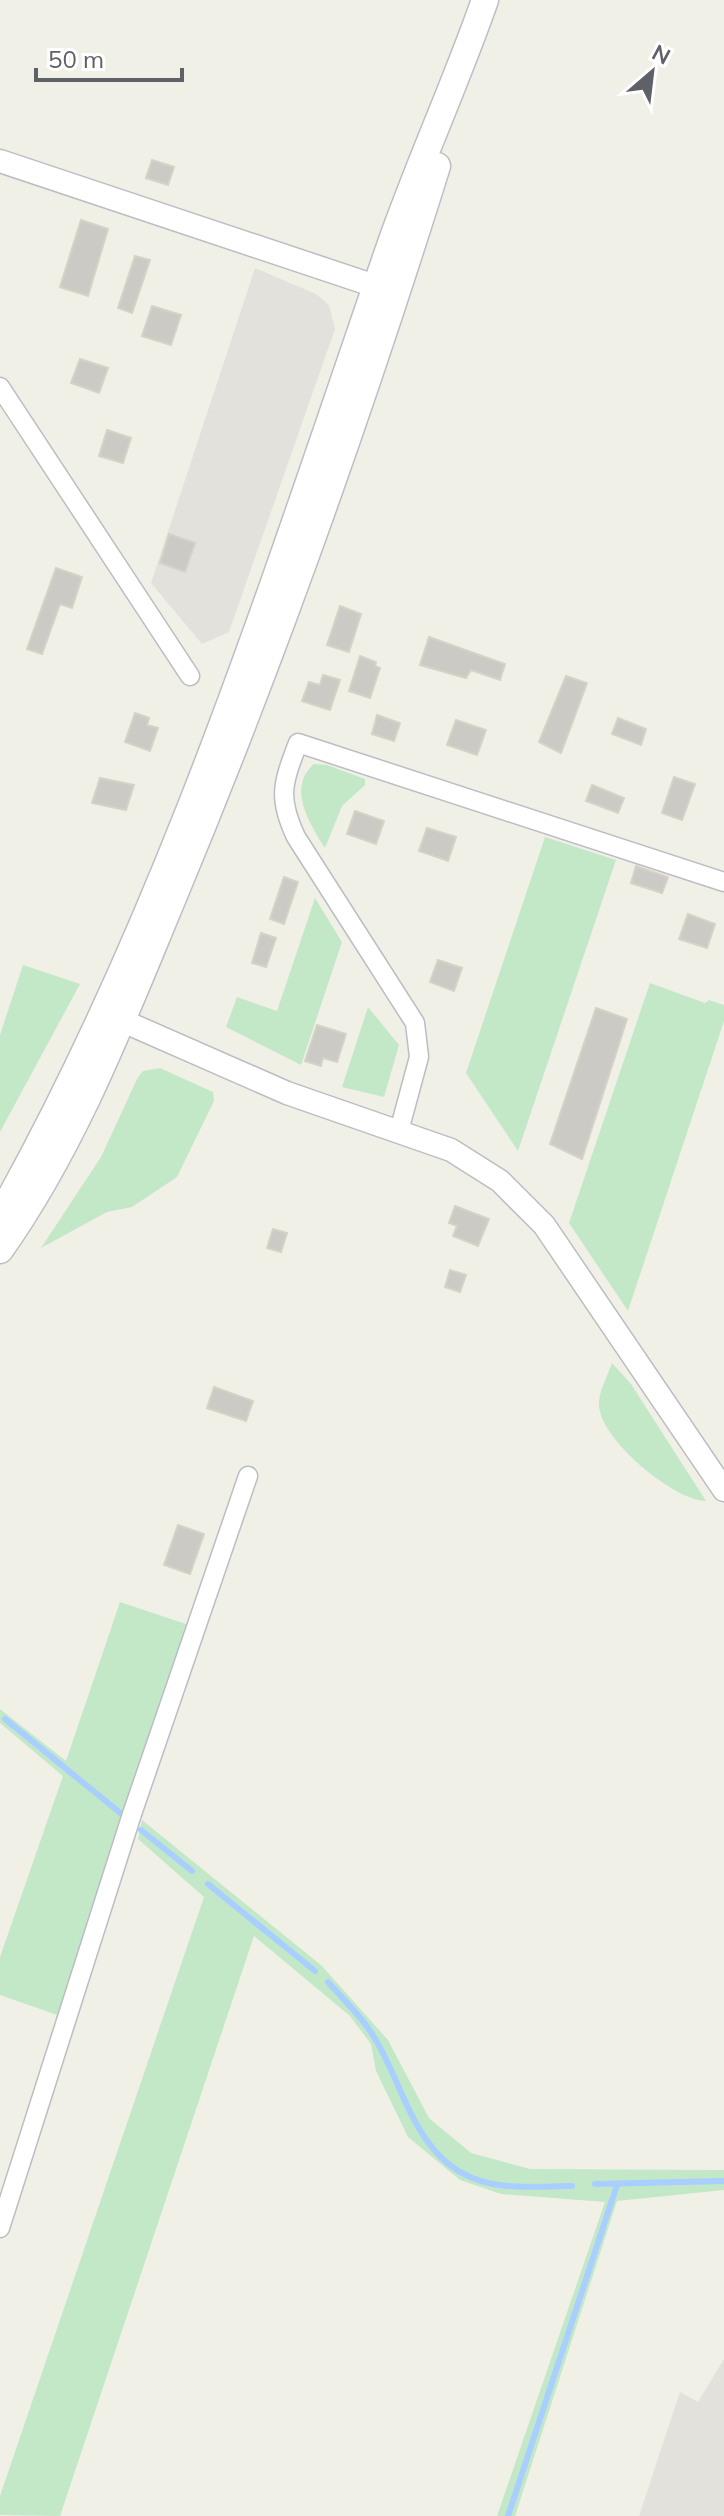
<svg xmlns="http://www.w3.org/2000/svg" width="724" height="2516" font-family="Mulish,sans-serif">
<rect width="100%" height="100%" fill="#f1f0e7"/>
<g fill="#e2e1db">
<polygon points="255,268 316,294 329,305 335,329 229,632 202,644 151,583"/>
<polygon points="724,2359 724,2516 639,2516 680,2392 698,2402"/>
</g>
<g fill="#c3e8c8">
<path d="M314,764L327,765L365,779V785L342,806L325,848C311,825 286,788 314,764Z"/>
<polygon points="545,837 616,860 518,1151 466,1073"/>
<polygon points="315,898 342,942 301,1065 226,1027 237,997 277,1011"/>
<polygon points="23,965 80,984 0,1132 0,1035"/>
<polygon points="650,983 705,1003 709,1000 724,1005 724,1021 628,1311 569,1223"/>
<polygon points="368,1007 399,1045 384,1097 342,1087"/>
<polygon points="160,1068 213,1092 214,1101 177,1177 132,1207 107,1212 41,1248 101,1157 138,1077 143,1071"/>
<path d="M612,1363L631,1384L706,1501C675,1501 600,1440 599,1405C598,1393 608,1375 612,1363Z"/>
<polygon points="120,1602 192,1626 63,2017 0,1995 0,1957 63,1776 0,1723 0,1709 66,1761"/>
<polygon points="142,1820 322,1966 388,2040 429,2118 471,2153 530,2169 724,2170 724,2190 617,2201 515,2516 497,2516 605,2202 501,2194 460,2180 408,2137 376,2071 371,2044 350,2016 254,1936 60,2516 0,2515 0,2496 204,1897 138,1839"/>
</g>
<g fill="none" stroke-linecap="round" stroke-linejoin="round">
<g stroke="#a8cfff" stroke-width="6">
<polyline points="5,1719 124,1816"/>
<polyline points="141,1830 192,1871"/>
<polyline points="208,1884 315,1971"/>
<path d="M328,1982C341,1997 357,2012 368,2028C404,2078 412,2161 481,2181C510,2190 542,2186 572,2186"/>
<polyline points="595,2184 724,2181"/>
<polyline points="508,2516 617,2185"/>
</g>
</g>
<g fill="#cccac4" stroke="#d6d2c5" stroke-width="2">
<polygon points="152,160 174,167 168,185 146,178"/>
<polygon points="81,220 108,229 88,296 60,287"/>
<polygon points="135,256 150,260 132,313 118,308"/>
<polygon points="152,306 181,315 171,345 142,336"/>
<polygon points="80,359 108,368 99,393 71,383"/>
<polygon points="107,430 131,438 123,463 99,456"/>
<polygon points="169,534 195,543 185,572 160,563"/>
<polygon points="56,568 82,577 72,608 60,604 42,654 27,649"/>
<polygon points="340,606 361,614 349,652 327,645"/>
<polygon points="429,637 505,664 500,680 471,670 466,678 420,665"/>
<polygon points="360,656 376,662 375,666 380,668 370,698 349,691"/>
<polygon points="323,675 340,680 330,710 302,701 309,682 320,685"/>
<polygon points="566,676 587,683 561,753 539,742"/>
<polygon points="135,713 149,718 147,725 158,728 150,751 125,742"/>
<polygon points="377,715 400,723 394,741 372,734"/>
<polygon points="618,718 646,729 641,745 612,734"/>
<polygon points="456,720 486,730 477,755 447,745"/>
<polygon points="674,777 695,784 682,820 662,813"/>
<polygon points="100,778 134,785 126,810 92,803"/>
<polygon points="592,785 624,798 618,813 586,801"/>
<polygon points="355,811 384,821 376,844 347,834"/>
<polygon points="427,828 456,837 448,861 419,851"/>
<polygon points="636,866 668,877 662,893 631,883"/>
<polygon points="284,877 298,882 284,924 270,919"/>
<polygon points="688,914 715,924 707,948 679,939"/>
<polygon points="261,933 276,938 266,967 252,963"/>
<polygon points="438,960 462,968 454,991 430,982"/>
<polygon points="596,1008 627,1019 582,1159 550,1144"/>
<polygon points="317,1025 346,1034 337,1062 323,1058 321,1066 305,1061"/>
<polygon points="455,1206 489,1219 478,1246 453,1236 457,1226 449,1223"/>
<polygon points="273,1229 287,1233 281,1252 267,1248"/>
<polygon points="450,1270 466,1275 460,1292 445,1287"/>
<polygon points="214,1387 253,1401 246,1421 207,1408"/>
<polygon points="178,1525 204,1534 190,1574 164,1565"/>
</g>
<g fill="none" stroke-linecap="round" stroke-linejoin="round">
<g stroke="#bbbdc2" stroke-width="21">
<g id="minor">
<polyline points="0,387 190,676"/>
<path d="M399,1131L419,1057L415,1023L296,837C277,797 283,783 298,743L724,882"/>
<polyline points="0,2228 132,1814 248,1476"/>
</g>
</g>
<g stroke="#bbbdc2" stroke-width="25">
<g id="tertiary">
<polyline points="0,161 390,291"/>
<polyline points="107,1014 287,1093 451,1150 500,1181 544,1225 724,1490"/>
</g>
</g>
<g stroke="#bcbec4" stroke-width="29">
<g id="secondary">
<path d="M0,1216C171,912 276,575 390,246C419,163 456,83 485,0"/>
<path d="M0,1250C77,1141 124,1015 175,893C274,655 360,412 437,166"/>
</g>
</g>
<use href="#minor" stroke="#fff" stroke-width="18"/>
<use href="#tertiary" stroke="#fff" stroke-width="22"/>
<use href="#secondary" stroke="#fff" stroke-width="26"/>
</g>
<g transform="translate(652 72) rotate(28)" stroke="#ffffff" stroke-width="6" paint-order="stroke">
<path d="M0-6L14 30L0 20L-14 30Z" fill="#5e6167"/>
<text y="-12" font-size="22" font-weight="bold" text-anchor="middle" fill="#5e6167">N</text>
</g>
<path d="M36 68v12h146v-12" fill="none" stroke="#5e6167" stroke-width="4"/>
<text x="48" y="68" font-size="24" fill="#5e6167" stroke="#ffffff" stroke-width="6" paint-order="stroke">50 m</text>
</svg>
